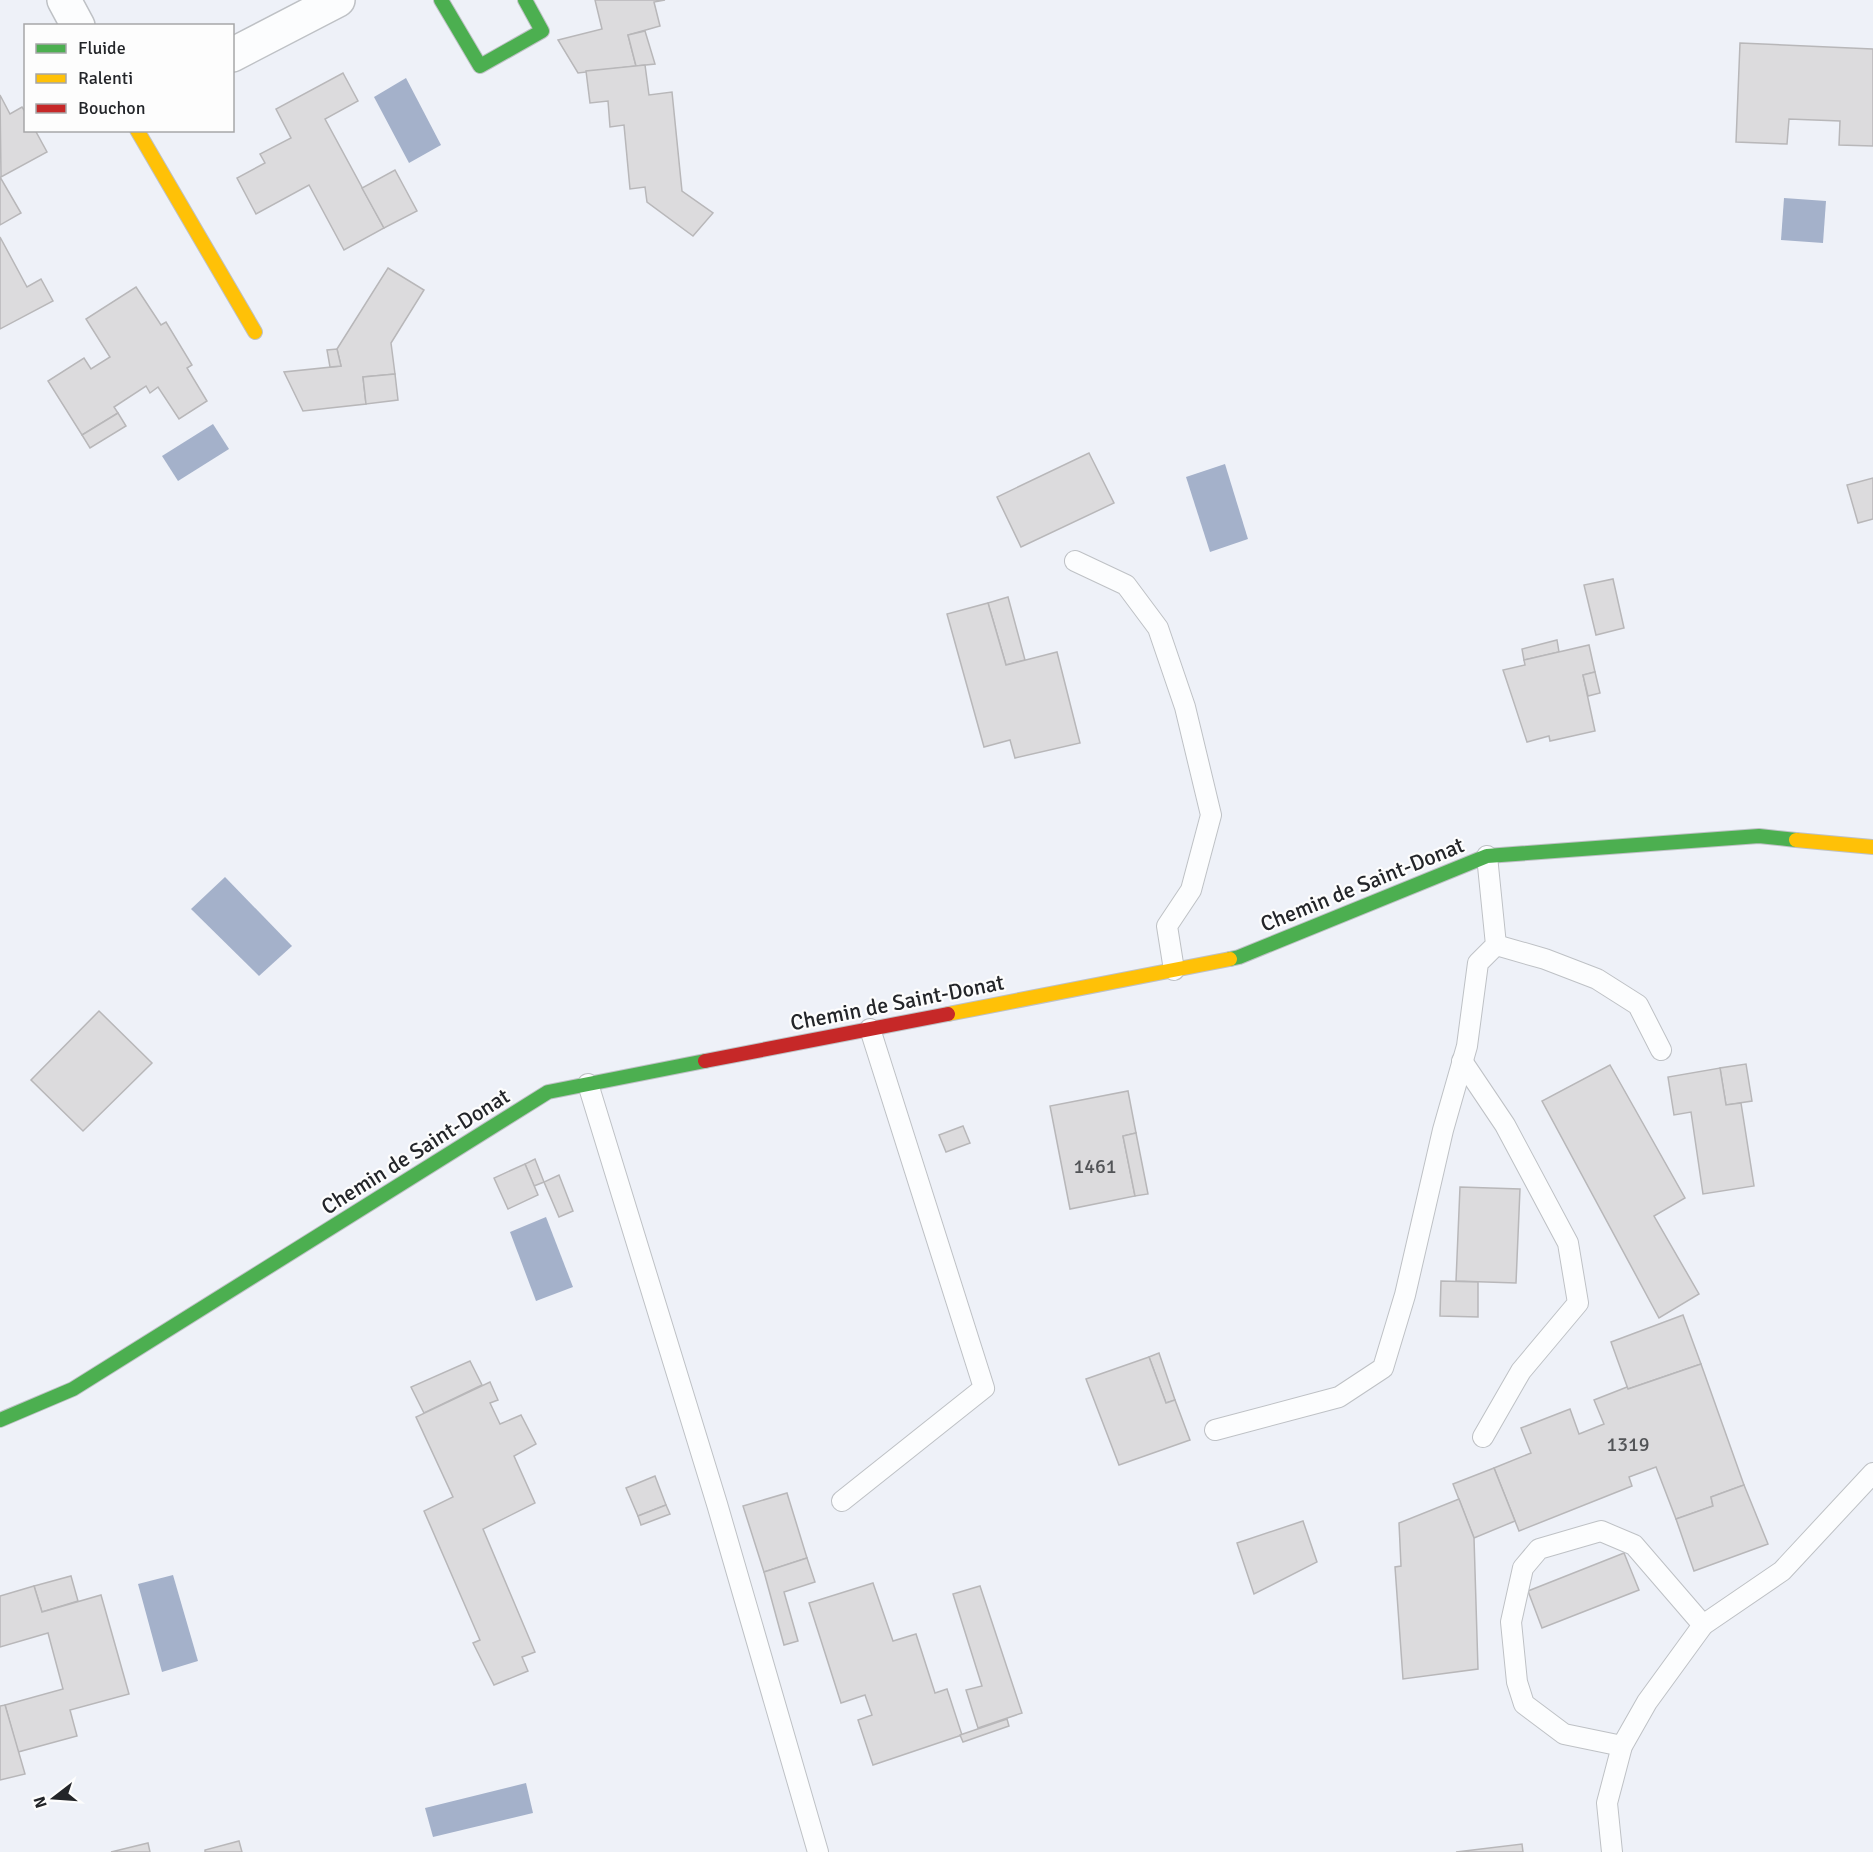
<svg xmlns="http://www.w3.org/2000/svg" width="1873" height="1852" font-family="Signika,sans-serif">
<rect width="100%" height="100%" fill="#eef1f8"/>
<g fill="#a4b1ca">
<polygon points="406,78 441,145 409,163 374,97"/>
<polygon points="1784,198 1826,201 1823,243 1781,240"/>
<polygon points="213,424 229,449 178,481 162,456"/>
<polygon points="1225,464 1248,539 1210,552 1186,477"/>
<polygon points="225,877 292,946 259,976 191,909"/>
<polygon points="546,1217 573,1287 536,1301 510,1232"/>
<polygon points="173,1575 198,1661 162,1672 138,1584"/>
<polygon points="526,1783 533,1813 433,1837 425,1808"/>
</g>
<g fill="#dcdbdd" stroke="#b8b7b9" stroke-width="1.5">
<polygon points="595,0 665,0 654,2 660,26 628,35 636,66 578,73 558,40 602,29"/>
<polygon points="645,31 655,64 636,66 628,35"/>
<polygon points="1740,43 1873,49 1873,146 1839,145 1840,121 1789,119 1787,144 1736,142"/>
<polygon points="645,65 649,95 672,92 682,191 713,213 693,236 647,202 645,187 630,189 624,125 610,127 608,101 590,103 586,71"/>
<polygon points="343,73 358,101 325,119 384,228 344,250 309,185 256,214 237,178 265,163 260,154 291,138 276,109"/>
<polygon points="0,95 10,114 22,107 26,113 26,130 35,130 47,152 1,177"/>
<polygon points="395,170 417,211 384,228 362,188"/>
<polygon points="0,177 21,213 0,225"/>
<polygon points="0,237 27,287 41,279 53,301 0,329"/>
<polygon points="388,268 424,290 391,343 395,374 363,377 366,404 303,411 284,372 341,366 337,349"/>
<polygon points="136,287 161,325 166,322 192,365 187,368 207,401 179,419 158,387 150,393 146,386 114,407 118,413 82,435 48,381 84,358 91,369 110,357 86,319"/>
<polygon points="337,349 341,366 330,367 327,350"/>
<polygon points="395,374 398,400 366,404 363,377"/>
<polygon points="118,413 126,426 90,448 82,435"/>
<polygon points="1089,453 1114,503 1021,547 997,497"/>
<polygon points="1873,478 1873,519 1858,523 1847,485"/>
<polygon points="1613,579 1624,628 1596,635 1584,585"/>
<polygon points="1008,597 1025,660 1006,665 988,603"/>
<polygon points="988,603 1006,665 1057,652 1080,743 1015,758 1010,740 984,747 947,614"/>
<polygon points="1557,640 1559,652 1524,660 1522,649"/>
<polygon points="1589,645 1595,672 1583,675 1595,731 1550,741 1549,736 1527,742 1503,670 1525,665 1524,660"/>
<polygon points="1595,672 1600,693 1588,696 1583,675"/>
<polygon points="99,1011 152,1063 83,1131 31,1080"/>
<polygon points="1746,1064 1752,1101 1726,1105 1720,1068"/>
<polygon points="1610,1065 1685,1198 1654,1216 1699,1294 1659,1318 1542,1101"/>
<polygon points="1720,1068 1726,1105 1741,1103 1754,1186 1703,1194 1691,1112 1674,1115 1668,1077"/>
<polygon points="1128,1091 1136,1133 1123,1136 1135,1196 1070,1209 1050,1106"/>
<polygon points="963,1126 970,1143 946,1152 939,1135"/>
<polygon points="1136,1133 1148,1194 1135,1196 1123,1136"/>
<polygon points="535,1159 544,1182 534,1186 525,1164"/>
<polygon points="525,1164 538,1195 508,1209 494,1178"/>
<polygon points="559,1175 573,1211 559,1217 544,1182"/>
<polygon points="1460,1187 1520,1189 1516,1283 1456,1281"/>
<polygon points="1441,1281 1478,1282 1478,1317 1440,1316"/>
<polygon points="1683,1315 1701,1364 1628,1389 1611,1342"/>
<polygon points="1159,1353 1175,1400 1166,1403 1149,1357"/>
<polygon points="1149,1357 1166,1403 1175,1400 1190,1440 1119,1465 1086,1379"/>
<polygon points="470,1361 482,1385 424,1413 411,1387"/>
<polygon points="1701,1364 1744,1485 1711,1497 1713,1506 1676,1519 1656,1467 1629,1477 1632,1486 1519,1531 1494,1468 1531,1453 1521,1428 1570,1409 1579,1434 1604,1424 1594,1400 1622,1389 1627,1387 1628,1389"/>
<polygon points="490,1382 498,1400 490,1403 500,1424 521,1415 536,1444 514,1456 535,1503 483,1529 535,1652 522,1657 528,1671 494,1685 473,1643 480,1640 424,1511 453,1497 416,1417"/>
<polygon points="1494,1468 1515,1521 1474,1538 1453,1484"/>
<polygon points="655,1476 666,1505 638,1516 626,1488"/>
<polygon points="1744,1485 1768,1544 1694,1571 1676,1519 1713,1506 1711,1497"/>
<polygon points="787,1493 807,1558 764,1572 743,1506"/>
<polygon points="1459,1499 1474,1538 1478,1669 1403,1679 1395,1567 1401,1566 1399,1523"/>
<polygon points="666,1505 670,1514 641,1525 638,1516"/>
<polygon points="1303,1521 1317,1562 1254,1594 1237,1543"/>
<polygon points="1624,1553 1639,1590 1542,1628 1528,1591"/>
<polygon points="807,1558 815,1582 784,1592 798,1641 784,1645 764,1572"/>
<polygon points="71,1576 78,1601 42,1612 34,1586"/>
<polygon points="873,1583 893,1641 916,1634 935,1693 947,1689 962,1735 873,1765 858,1720 872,1715 865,1695 841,1703 809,1603"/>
<polygon points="34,1586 42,1612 101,1595 129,1694 70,1710 77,1736 18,1752 5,1705 63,1689 48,1633 0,1647 0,1596"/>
<polygon points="980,1586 1022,1713 978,1728 966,1690 982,1686 953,1594"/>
<polygon points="5,1705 25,1774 0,1780 0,1706"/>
<polygon points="1007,1719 1009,1726 963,1742 960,1735"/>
<polygon points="239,1841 242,1852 205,1852 205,1850"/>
<polygon points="148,1843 150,1852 111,1852"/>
<polygon points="1522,1844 1523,1852 1456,1852"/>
</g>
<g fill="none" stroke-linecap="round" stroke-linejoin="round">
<g stroke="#bec1c5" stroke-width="22">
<g id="lane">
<polyline points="1075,561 1126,585 1158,628 1185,707 1211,815 1191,890 1167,926 1174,970"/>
<polyline points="1496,945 1545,959 1597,979 1638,1005 1661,1050"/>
<polyline points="1462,1061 1505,1125 1568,1243 1578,1303 1521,1371 1483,1437"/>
<polyline points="588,1084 717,1504 818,1852"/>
<polyline points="1215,1430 1339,1397 1383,1368 1405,1295 1443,1130 1467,1046 1478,963 1496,945 1487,856"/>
<polyline points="842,1501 984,1388 870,1029"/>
<polyline points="1622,1746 1564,1734 1524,1704 1517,1682 1511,1622 1523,1568 1539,1549 1601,1531 1634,1545 1703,1625"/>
<polyline points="1612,1852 1607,1803 1622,1746 1647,1702 1703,1625 1782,1571 1873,1473"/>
</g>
</g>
<g stroke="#bec1c5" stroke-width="36">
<g id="street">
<polyline points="64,0 78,26"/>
<polyline points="232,55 338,0"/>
</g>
</g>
<g stroke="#bec1c5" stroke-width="16">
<g id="fast">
<polyline points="441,0 480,66 542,31 525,0"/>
<polyline points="1230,959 1239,957 1487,856 1759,836 1796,840"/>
<polyline points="0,1420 73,1389 548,1092 705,1061"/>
</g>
</g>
<g stroke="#bec1c5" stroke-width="16">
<g id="slow">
<polyline points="137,130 255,332"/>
<polyline points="1796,840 1873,847"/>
<polyline points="948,1014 1230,959"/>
</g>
</g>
<g stroke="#bec1c5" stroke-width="16">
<polyline id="jam" points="705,1061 948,1014"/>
</g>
<use href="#lane" stroke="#fcfdfe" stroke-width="20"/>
<use href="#street" stroke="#fcfdfe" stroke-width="33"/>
<use href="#fast" stroke="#4caf50" stroke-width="14"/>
<use href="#slow" stroke="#ffc107" stroke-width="14"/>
<use href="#jam" stroke="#c62828" stroke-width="14"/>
</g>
<g text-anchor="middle" stroke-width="4.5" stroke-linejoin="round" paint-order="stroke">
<g font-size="20" fill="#525457">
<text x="1095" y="1173">1461</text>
<text x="1628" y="1451">1319</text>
</g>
<g font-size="22" fill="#232529" stroke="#fdfdfd">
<text transform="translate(1362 884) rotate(-22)" y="8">Chemin de Saint-Donat</text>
<text transform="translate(897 1002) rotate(-11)" y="8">Chemin de Saint-Donat</text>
<text transform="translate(415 1151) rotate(-32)" y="8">Chemin de Saint-Donat</text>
</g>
</g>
<rect x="24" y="24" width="210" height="108" fill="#fdfdfd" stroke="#a6a7a8" stroke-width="1.5"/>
<rect x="36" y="44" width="30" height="9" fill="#4caf50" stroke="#a6a7a8" stroke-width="1.5"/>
<text x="78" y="54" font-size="18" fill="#232529">Fluide</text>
<rect x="36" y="74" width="30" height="9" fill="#ffc107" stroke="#a6a7a8" stroke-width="1.5"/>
<text x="78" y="84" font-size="18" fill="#232529">Ralenti</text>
<rect x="36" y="104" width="30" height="9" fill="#c62828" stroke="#a6a7a8" stroke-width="1.5"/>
<text x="78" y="114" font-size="18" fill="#232529">Bouchon</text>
<g transform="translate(54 1798) rotate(253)" stroke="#fdfdfd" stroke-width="4.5" paint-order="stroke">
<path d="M0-4.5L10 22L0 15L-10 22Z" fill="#232529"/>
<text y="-9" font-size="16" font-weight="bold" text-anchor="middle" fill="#232529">N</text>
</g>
</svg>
